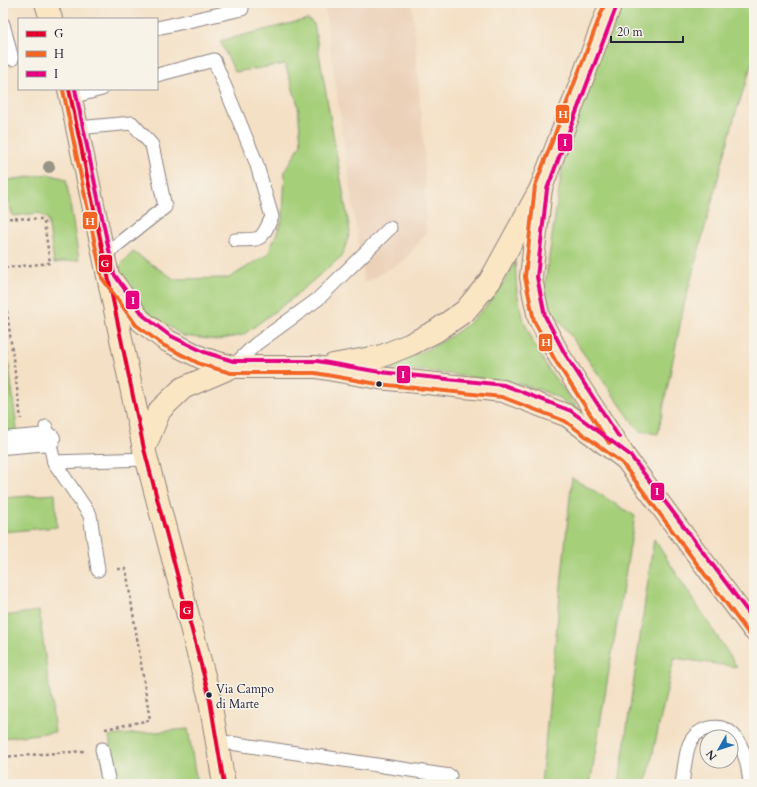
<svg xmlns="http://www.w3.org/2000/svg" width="757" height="787" font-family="Cardo,serif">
<rect width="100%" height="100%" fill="#f7f3e8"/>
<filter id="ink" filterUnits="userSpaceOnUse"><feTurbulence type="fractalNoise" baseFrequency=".025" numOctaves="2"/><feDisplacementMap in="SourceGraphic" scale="8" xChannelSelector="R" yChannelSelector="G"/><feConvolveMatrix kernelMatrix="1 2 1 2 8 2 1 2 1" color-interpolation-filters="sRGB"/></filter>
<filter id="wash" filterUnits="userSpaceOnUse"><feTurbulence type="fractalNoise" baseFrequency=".012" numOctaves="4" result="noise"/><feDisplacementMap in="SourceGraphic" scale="16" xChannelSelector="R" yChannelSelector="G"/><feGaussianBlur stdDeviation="0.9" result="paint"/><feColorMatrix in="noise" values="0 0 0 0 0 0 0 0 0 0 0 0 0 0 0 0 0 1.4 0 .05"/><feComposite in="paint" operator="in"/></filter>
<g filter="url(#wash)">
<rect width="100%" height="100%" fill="#f4e0c5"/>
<polygon fill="#ecd1b9" points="324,3 412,3 424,150 426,233 405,260 364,283"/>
<g fill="#a6cf7a" stroke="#64785a">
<polygon points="618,3 754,3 754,57 734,119 684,305 658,434 639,431 543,297 566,143"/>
<polygon points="308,19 314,24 350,232 342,256 290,300 243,335 217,340 183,336 141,308 115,270 133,252 174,279 229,278 268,254 283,218 285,171 301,144 298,105 285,64 235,72 220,41"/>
<polygon points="48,174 66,179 79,260 54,263 48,219 39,213 13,216 3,185 3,181"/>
<path d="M515,261L517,293L524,321L533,342L548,369L584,416L559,398L538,389L519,384L427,371L374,369C427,353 470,334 502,285C507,278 511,269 515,261Z"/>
<polygon points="3,319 18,437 3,438"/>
<polygon points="572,477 635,516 590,784 541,784"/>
<polygon points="55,494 57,527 3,532 3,498"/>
<polygon points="654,539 737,667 674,658 646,784 619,784"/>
<polygon points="39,611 55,732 3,738 3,616"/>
<polygon points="188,729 197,784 117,784 109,736"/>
</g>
</g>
<g filter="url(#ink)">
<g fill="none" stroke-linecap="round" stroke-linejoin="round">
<g stroke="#8b8180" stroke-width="15">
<g id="lane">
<polyline points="3,24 12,59"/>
<polyline points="157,28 242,9"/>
<path d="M157,75L214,60L256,162L272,217C260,242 263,239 235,240"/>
<polyline points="71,97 102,89"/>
<polyline points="77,128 132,123 152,145 165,207 104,255"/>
<polyline points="232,367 256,344 318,299 390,228"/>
<polyline points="46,427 54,462"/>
<polyline points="98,570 90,515 54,462 147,459"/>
<polyline points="217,741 450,776"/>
<polyline points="102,749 109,784"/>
<path d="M682,784C684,773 685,755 689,745C692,737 699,731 706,729C739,718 748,761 750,784"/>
</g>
</g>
<g stroke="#8b8180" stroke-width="24">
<polyline id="street" points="3,443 49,439"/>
</g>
<g stroke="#8b8180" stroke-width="24">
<g id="secondary">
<polyline points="46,3 51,19"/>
<polyline points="69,89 144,449 209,695 224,784"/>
<polyline points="541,188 531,277 534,295 539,318 560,357 626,459 754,630"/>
<polyline points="112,281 140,320 166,340 202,358 232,367 316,367 379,378 503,391 568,416 626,459"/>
<polyline points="333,365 382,356 411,344 436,331 465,311 490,281 541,188 611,3"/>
<polyline points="144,449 160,410 183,388 232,367"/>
</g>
</g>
<g stroke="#8b8180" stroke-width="2.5" stroke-dasharray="3 3" stroke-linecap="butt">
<polyline points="3,218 41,219 44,222 50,263 3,268"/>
<polyline points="3,281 21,419"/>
<polyline points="105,729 150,720 126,569 116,569"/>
<polyline points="3,757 84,751"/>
</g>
<use href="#lane" stroke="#fff" stroke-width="13"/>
<use href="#street" stroke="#fff" stroke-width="22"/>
<use href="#secondary" stroke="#fbe6c4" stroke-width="22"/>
<g stroke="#f7f3e8" stroke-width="7">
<polyline id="bus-1" points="69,89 144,449 209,695 224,784"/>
</g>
<g stroke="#f7f3e8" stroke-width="7">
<g id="bus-2">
<polyline points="605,3 535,186 525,277 534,321 555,360 609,443"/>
<polyline points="63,90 102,278 136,325 163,345 200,364 231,373 315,373 378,384 502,397 565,421 622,463 749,634"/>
</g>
</g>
<g stroke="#f7f3e8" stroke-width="7">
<g id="bus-3">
<polyline points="617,5 547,189 537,277 545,316 565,354 619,437"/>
<polyline points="75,89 114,274 144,316 169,335 204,352 233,361 317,361 380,372 504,385 571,411 630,455 754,620"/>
</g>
</g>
<use href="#bus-1" stroke="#e4002b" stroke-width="4"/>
<use href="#bus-2" stroke="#f26522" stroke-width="4"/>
<use href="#bus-3" stroke="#e5007d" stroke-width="4"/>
</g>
<circle fill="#969484" cx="49" cy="167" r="6"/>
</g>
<g fill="#22223b" stroke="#f7f3e8" stroke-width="1.5">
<circle cx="379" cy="384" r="3.5"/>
<circle cx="209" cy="695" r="3.5"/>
</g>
<g text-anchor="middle" stroke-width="3" stroke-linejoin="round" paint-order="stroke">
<g font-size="12" fill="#22223b" stroke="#f7f3e8" text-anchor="start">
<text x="216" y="693">Via Campo<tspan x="216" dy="15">di Marte</tspan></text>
</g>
</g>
<g stroke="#f7f3e8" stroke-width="1.5">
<rect x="555" y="104" width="15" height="20" rx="4" fill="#f26522"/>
<rect x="557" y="133" width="16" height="19" rx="4" fill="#e5007d"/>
<rect x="82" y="211" width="16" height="19" rx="4" fill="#f26522"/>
<rect x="98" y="254" width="15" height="19" rx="4" fill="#e4002b"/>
<rect x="125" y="290" width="15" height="20" rx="4" fill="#e5007d"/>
<rect x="538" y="333" width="15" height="19" rx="4" fill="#f26522"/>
<rect x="396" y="365" width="15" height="19" rx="4" fill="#e5007d"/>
<rect x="650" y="482" width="15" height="19" rx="4" fill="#e5007d"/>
<rect x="179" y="600" width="15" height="20" rx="4" fill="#e4002b"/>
</g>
<g font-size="11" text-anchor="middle" font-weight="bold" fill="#fff">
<text x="563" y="118">H</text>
<text x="565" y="146">I</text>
<text x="90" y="225">H</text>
<text x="105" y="267">G</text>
<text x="133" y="304">I</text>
<text x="546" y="346">H</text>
<text x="403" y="378">I</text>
<text x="657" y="495">I</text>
<text x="187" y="614">G</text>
</g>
<rect width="757" height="787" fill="none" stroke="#f7f3e8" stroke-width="16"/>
<rect x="18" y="18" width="140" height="72" fill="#f7f3e8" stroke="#a29fa3"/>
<rect x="26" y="31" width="20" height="6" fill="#e4002b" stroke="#a29fa3"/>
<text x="54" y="38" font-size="12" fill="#22223b">G</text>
<rect x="26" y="51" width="20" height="6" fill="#f26522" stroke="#a29fa3"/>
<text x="54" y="58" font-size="12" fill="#22223b">H</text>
<rect x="26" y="71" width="20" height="6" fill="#e5007d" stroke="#a29fa3"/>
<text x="54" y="78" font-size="12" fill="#22223b">I</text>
<g transform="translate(719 749) rotate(231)"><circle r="19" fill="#f7f3e8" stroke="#a29fa3"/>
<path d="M0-3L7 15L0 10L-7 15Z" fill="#1f6fb2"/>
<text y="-6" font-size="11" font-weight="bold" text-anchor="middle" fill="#22223b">N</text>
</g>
<path d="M611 36v6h72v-6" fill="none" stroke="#22223b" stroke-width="2"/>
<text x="617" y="36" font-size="12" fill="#22223b" stroke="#f7f3e8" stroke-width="3" paint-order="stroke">20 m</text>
</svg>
